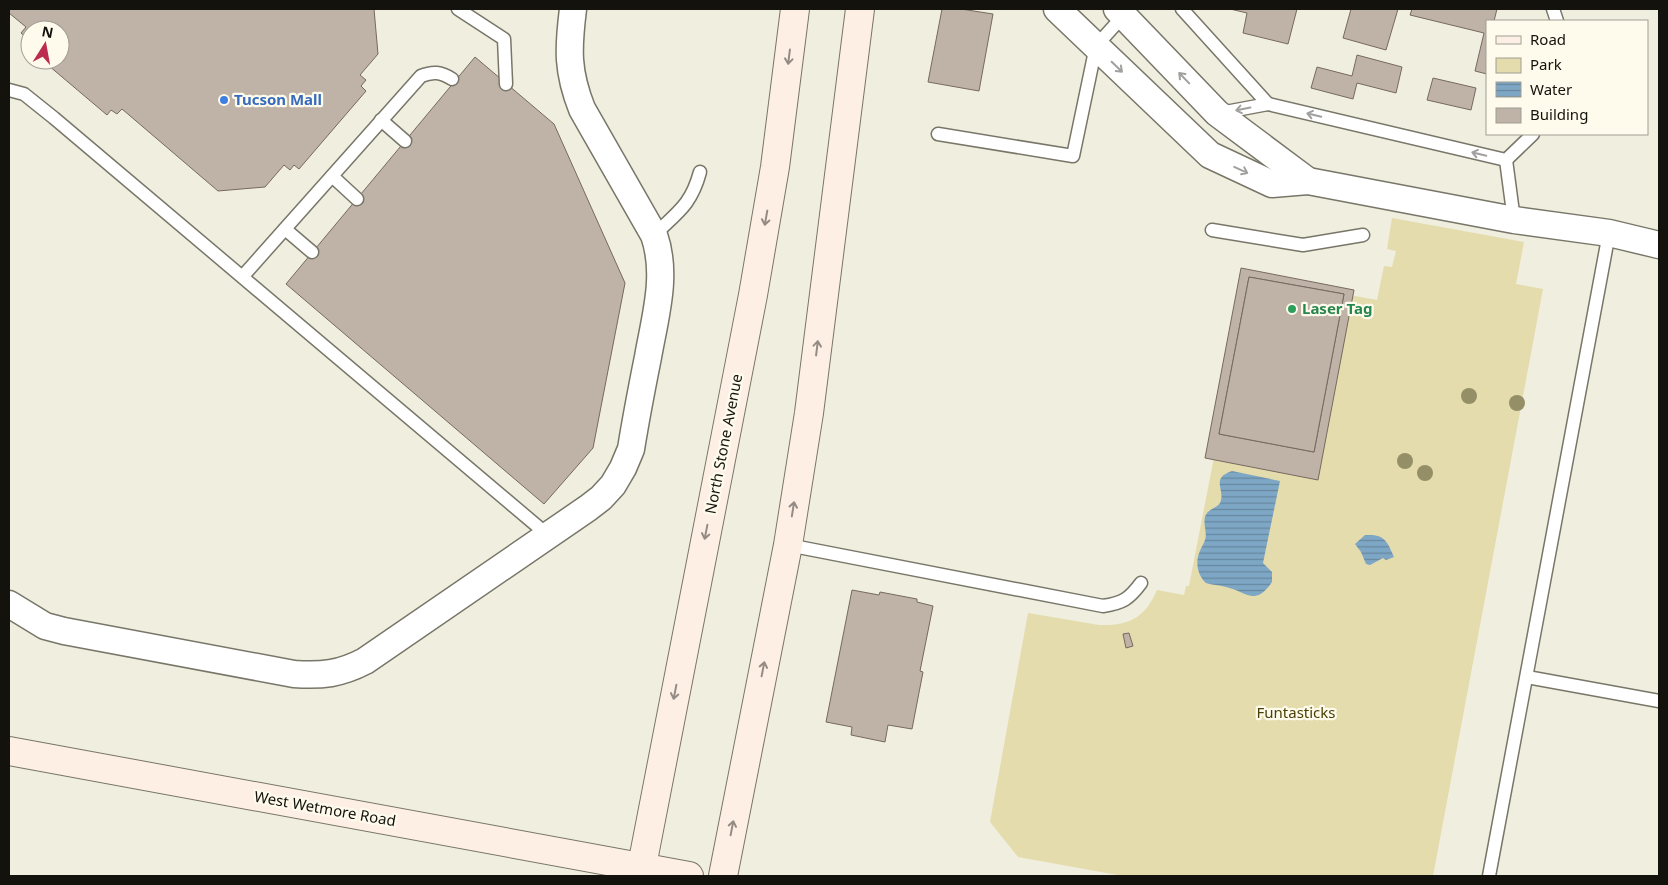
<svg xmlns="http://www.w3.org/2000/svg" width="1668" height="885" font-family="'Noto Sans',sans-serif">
<defs>
<pattern id="water-rules" width="6" height="5" patternUnits="userSpaceOnUse" patternTransform="scale(1.25)"><rect width="6" height="5" fill="#7ea7c6"/><path d="M0 2.5h6" fill="none" stroke="#66879f"/></pattern>
</defs>
<rect width="100%" height="100%" fill="#f0eede"/>
<path fill="#e4dcad" d="M1392,218L1524,242L1516,284L1543,289L1433,876H1123L1018,857L990,822L1028,613L1099,625C1129,626 1145,618 1157,590L1184,595L1186,586H1189L1249,277L1377,300L1384,266L1392,267L1396,251L1387,249Z"/>
<g fill="url(#water-rules)">
<path d="M1232,471L1280,481L1263,563L1272,572V582C1255,607 1247,592 1226,587C1219,585 1212,585 1206,583C1197,575 1195,561 1200,551C1201,547 1204,544 1205,540C1208,532 1201,521 1207,513C1211,508 1220,507 1221,500C1224,489 1211,478 1232,471Z"/>
<path d="M1365,535C1385,534 1387,541 1394,557L1386,560L1383,558L1370,565L1366,564L1361,552L1355,544Z"/>
</g>
<g fill="#bfb2a7" stroke="#766a60" fill-rule="evenodd">
<polygon points="9,9 374,9 378,54 360,75 366,80 361,86 366,91 299,169 294,165 290,170 284,165 265,187 218,191 122,109 117,114 111,110 107,115 42,60 60,60 60,30 30,30 30,50 23,44 27,38 21,33 26,27 9,13"/>
<polygon points="942,9 961,9 993,14 979,91 928,82"/>
<polygon points="1230,9 1297,9 1288,44 1243,33 1247,13"/>
<polygon points="1351,9 1398,9 1386,50 1343,38"/>
<polygon points="1412,9 1497,9 1494,21 1487,21 1487,74 1475,71 1484,33 1410,15"/>
<polygon points="1357,55 1402,67 1396,93 1357,83 1353,99 1311,88 1317,67 1352,76"/>
<polygon points="475,57 554,124 625,283 593,448 544,504 286,284"/>
<polygon points="1433,78 1476,88 1471,110 1427,100"/>
<path d="M1241,268L1354,290L1318,480L1205,458ZM1249,277L1344,294L1314,452L1219,434Z"/>
<polygon points="1249,277 1344,294 1314,452 1219,434"/>
<polygon points="852,590 879,595 880,592 917,599 917,602 933,606 920,671 923,672 912,729 888,725 885,742 851,735 852,727 826,722"/>
<polygon points="1129,633 1133,646 1126,648 1123,634"/>
</g>
<g fill="none" stroke-linecap="round" stroke-linejoin="round">
<g stroke="#787668" stroke-width="15">
<g id="lane">
<polyline points="458,9 504,39 506,84"/>
<polyline points="1182,9 1268,104"/>
<polyline points="1553,9 1557,21"/>
<polyline points="9,90 24,94 54,118 549,536"/>
<polyline points="1220,113 1268,104 1506,160 1533,134"/>
<polyline points="381,120 405,141"/>
<polyline points="938,134 1073,156 1096,46 1124,15"/>
<polyline points="1506,160 1514,220"/>
<polyline points="332,176 357,199"/>
<polyline points="285,229 312,252"/>
<polyline points="1212,230 1303,245 1363,235"/>
<path d="M654,235C678,212 691,205 700,172"/>
<path d="M243,276L421,76C433,71 441,72 452,79"/>
<path d="M788,545L1103,606C1123,603 1129,599 1141,583"/>
<polyline points="1527,677 1659,701"/>
<polyline points="1489,876 1609,233"/>
</g>
</g>
<g stroke="#787668" stroke-width="29">
<g id="street">
<polyline points="1057,9 1210,155 1272,184 1308,181 1514,220 1609,233 1659,245"/>
<polyline points="1117,9 1217,113 1308,181"/>
<path d="M9,604L45,626L64,631L294,674C322,676 340,674 365,661L588,508L601,498L613,485L623,468L631,449C636,418 642,387 648,357C655,317 668,275 654,235L582,109C567,71 568,49 573,9"/>
</g>
</g>
<g stroke="#787668" stroke-width="30">
<g id="secondary">
<polyline points="9,751 689,876"/>
<polyline points="640,876 753,295 775,167 795,9"/>
<polyline points="723,876 788,545 809,413 860,9"/>
</g>
</g>
<use href="#lane" stroke="#fff" stroke-width="12"/>
<use href="#street" stroke="#fff" stroke-width="26"/>
<use href="#secondary" stroke="#feefe5" stroke-width="28"/>
</g>
<g fill="#958f67">
<circle cx="1469" cy="396" r="8"/>
<circle cx="1517" cy="403" r="8"/>
<circle cx="1405" cy="461" r="8"/>
<circle cx="1425" cy="473" r="8"/>
</g>
<defs><path id="oneway-shaft" d="M-6 0H5M1.5-3L5.5 0L1.5 3" fill="none" stroke-width="1.6" stroke-linecap="round" stroke-linejoin="round" transform="scale(1.25)"/></defs>
<g stroke="#948c84">
<use href="#oneway-shaft" transform="translate(789 57) rotate(97)"/>
<use href="#oneway-shaft" transform="translate(766 218) rotate(100)"/>
<use href="#oneway-shaft" transform="translate(817 348) rotate(-83)"/>
<use href="#oneway-shaft" transform="translate(793 509) rotate(-81)"/>
<use href="#oneway-shaft" transform="translate(706 532) rotate(101)"/>
<use href="#oneway-shaft" transform="translate(763 669) rotate(-79)"/>
<use href="#oneway-shaft" transform="translate(675 692) rotate(101)"/>
<use href="#oneway-shaft" transform="translate(732 828) rotate(-79)"/>
</g>
<g stroke="#a1a09e">
<use href="#oneway-shaft" transform="translate(1117 67) rotate(44)"/>
<use href="#oneway-shaft" transform="translate(1184 78) rotate(-134)"/>
<use href="#oneway-shaft" transform="translate(1243 109) rotate(169)"/>
<use href="#oneway-shaft" transform="translate(1314 115) rotate(-167)"/>
<use href="#oneway-shaft" transform="translate(1479 154) rotate(-167)"/>
<use href="#oneway-shaft" transform="translate(1241 170) rotate(25)"/>
</g>
<circle fill="#3f7fe0" stroke="#fefbec" stroke-width="2" cx="224" cy="100" r="5"/>
<circle fill="#2e9e5b" stroke="#fefbec" stroke-width="2" cx="1292" cy="309" r="5"/>
<g text-anchor="middle" stroke-width="4.5" stroke-linejoin="round" paint-order="stroke">
<g font-size="15" font-weight="bold" fill="#366cbe" stroke="#fefbec" text-anchor="start">
<text x="234" y="105">Tucson Mall</text>
</g>
<g font-size="15" font-weight="bold" fill="#27864d" stroke="#fefbec" text-anchor="start">
<text x="1302" y="314">Laser Tag</text>
</g>
<g font-size="15" fill="#13120d" stroke="#fefbec">
<text transform="translate(724 444) rotate(-79)" y="5">North Stone Avenue</text>
<text transform="translate(325 809) rotate(10)" y="5">West Wetmore Road</text>
</g>
<g font-size="15" fill="#4b4105" stroke="#fefbec">
<text x="1296" y="718">Funtasticks</text>
</g>
</g>
<rect width="1668" height="885" fill="none" stroke="#13120d" stroke-width="20"/>
<rect x="1486" y="20" width="162" height="115" fill="#fefbec" stroke="#a09e93"/>
<rect x="1496" y="36" width="25" height="8" fill="#feefe5" stroke="#a09e93"/>
<text x="1530" y="45" font-size="15" fill="#13120d">Road</text>
<rect x="1496" y="58" width="25" height="15" fill="#e4dcad" stroke="#a09e93"/>
<text x="1530" y="70" font-size="15" fill="#13120d">Park</text>
<rect x="1496" y="82" width="25" height="15" fill="url(#water-rules)" stroke="#a09e93"/>
<text x="1530" y="95" font-size="15" fill="#13120d">Water</text>
<rect x="1496" y="108" width="25" height="15" fill="#bfb2a7" stroke="#a09e93"/>
<text x="1530" y="120" font-size="15" fill="#13120d">Building</text>
<g transform="translate(45 45) rotate(11)"><circle r="24" fill="#fefbec" stroke="#a09e93"/>
<path d="M0-4L9 19L0 12L-9 19Z" fill="#bc2c4e"/>
<text y="-8" font-size="14" font-weight="bold" text-anchor="middle" fill="#13120d">N</text>
</g>
</svg>
